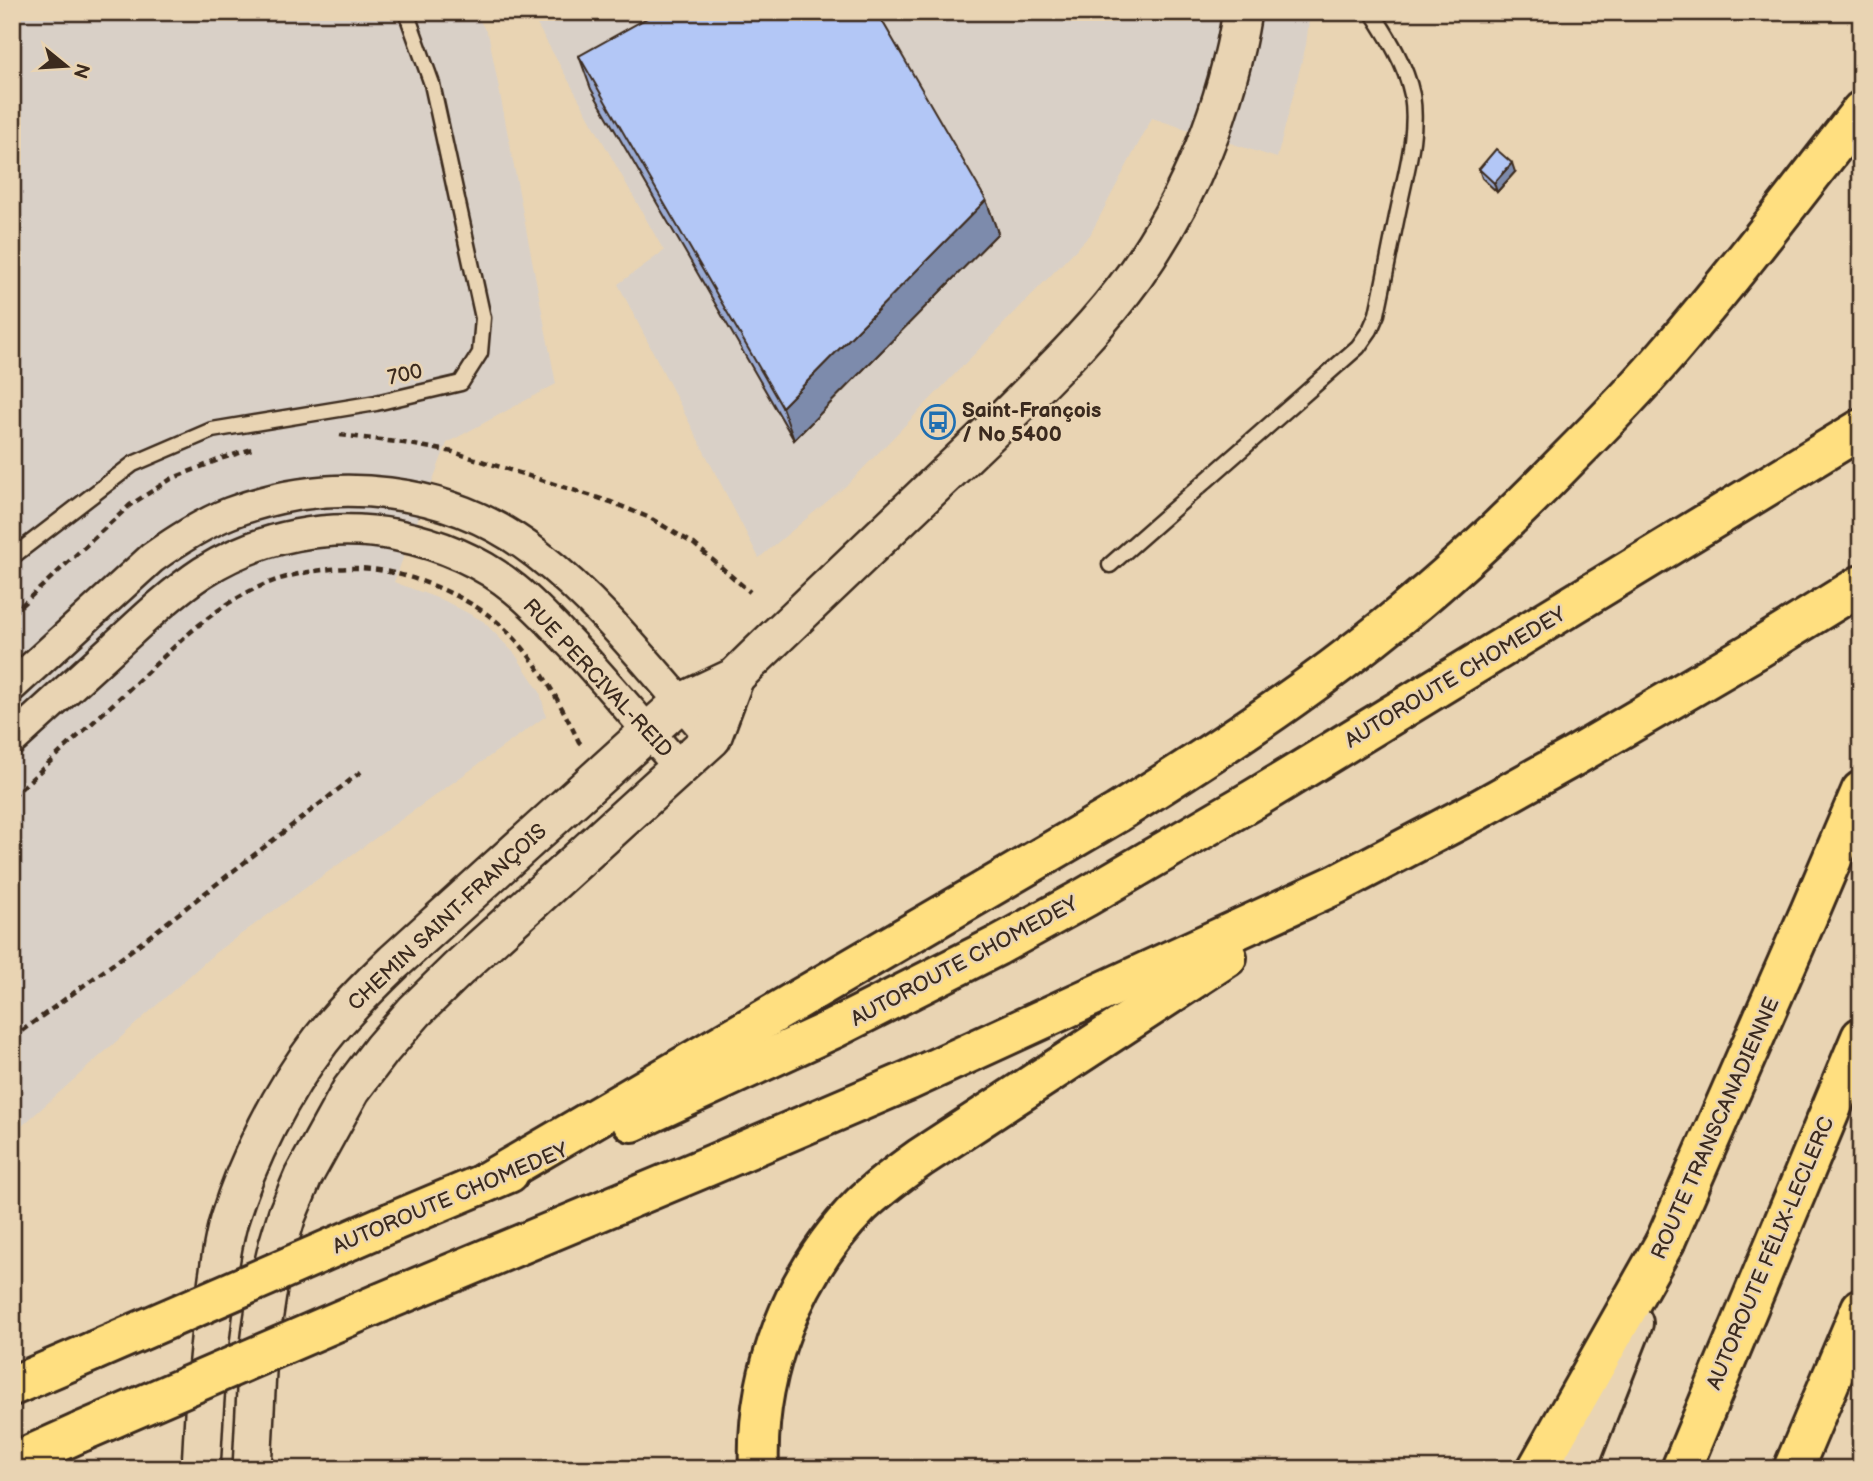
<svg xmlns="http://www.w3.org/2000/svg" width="1873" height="1481" font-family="'Balsamiq Sans',sans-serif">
<rect width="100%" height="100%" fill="#e9d4b3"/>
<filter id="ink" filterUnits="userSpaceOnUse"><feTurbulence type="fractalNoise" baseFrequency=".0143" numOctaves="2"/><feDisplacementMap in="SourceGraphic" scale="14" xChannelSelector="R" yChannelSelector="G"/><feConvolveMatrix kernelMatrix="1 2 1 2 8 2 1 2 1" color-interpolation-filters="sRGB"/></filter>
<g filter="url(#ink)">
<g fill="#d9d0c7">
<polygon points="12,12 475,12 489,37 556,384 447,443 394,582 445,601 483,621 515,654 540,692 546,716 216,952 12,1135"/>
<polygon points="530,12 1310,12 1306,45 1277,158 1152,118 1090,235 848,484 759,558 618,284 664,251"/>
</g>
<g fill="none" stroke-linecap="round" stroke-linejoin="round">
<g stroke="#3b2a1e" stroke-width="19">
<g id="service">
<polyline points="12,557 133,464 212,430 376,403 461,383 480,353 483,318 432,84 406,12"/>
<path d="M1110,565L1358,347L1370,330L1377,314C1385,277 1392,239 1400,202C1407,168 1418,131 1412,95C1406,65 1388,37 1372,12"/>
</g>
</g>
<g stroke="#3b2a1e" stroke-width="35">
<g id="minor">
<path d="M12,686L152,558C177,540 202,524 230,513C332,474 450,486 537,554C604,606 656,675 712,738"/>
<path d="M12,740C46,709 80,678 114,647C142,621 171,593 203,572C260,536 330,522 396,535C440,544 480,560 515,589C536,606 553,625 572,645C609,685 644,727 680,768"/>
</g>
</g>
<g stroke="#3b2a1e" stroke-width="42">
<g id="tertiary">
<path d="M201,1469C204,1410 207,1351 216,1293C219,1269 222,1244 229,1220C248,1158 282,1091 321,1040C343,1012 368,987 394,962L680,703L735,677C764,648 794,620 823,592C883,535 943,478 1003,420C1049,374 1097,328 1135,275C1190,197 1227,106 1242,12"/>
<polyline points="252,1469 257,1371 262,1328 268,1288 278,1245 287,1215 303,1177 351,1090 382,1049 415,1011 458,969 712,738 735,677"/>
</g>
</g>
<g stroke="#3b2a1e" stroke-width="44">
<polyline id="secondary" points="1576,1469 1633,1323"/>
</g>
<g stroke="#3b2a1e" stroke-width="44">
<polyline id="primary" points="1665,1242 1810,911 1861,791"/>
</g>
<g stroke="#3b2a1e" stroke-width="44">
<g id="motorway">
<polyline points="632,1122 833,1029 997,946 1086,897 1254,799 1861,429"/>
<path d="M484,1183L1117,813C1210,755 1301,696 1386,627C1451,575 1511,518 1568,459C1602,425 1635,391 1666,355C1734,276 1797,193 1861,111"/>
<polyline points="392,1222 509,1173"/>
<polyline points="380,1303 711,1165 910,1080 1337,884 1478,810 1573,757 1759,648 1861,585"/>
<polyline points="12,1386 94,1351"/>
<polyline points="12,1463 81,1432"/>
<path d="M759,1469C755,1373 793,1274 861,1205C879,1188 899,1173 920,1158L1227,957"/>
<polyline points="1537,1469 1665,1242"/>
<polyline points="1681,1469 1861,1037"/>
<polyline points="1793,1469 1861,1308"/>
</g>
</g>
<g stroke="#3b2a1e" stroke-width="4.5" stroke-dasharray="7 5" stroke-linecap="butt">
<polyline points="340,435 404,443 453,452 611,502 650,518 694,544 750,592"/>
<polyline points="12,614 130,505 171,479 223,458 252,449"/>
<path d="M12,797C55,757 98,718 141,678C173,648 204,616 243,595C276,576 317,568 355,568C401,568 471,596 504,628C538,660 559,701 579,742L584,747"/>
<polyline points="12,1038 124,956 362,771"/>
</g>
<use href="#service" stroke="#e9d4b3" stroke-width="14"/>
<use href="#minor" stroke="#e9d4b3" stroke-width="30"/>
<use href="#tertiary" stroke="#e9d4b3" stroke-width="37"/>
<use href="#secondary" stroke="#e9d4b3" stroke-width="38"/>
<use href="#primary" stroke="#ffdf80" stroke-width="38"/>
<use href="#motorway" stroke="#ffdf80" stroke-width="38"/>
<g stroke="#3b2a1e" stroke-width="44" stroke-linecap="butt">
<g id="motorway-bridge">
<polyline points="94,1351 392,1222"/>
<polyline points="81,1432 380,1303"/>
</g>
</g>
<use href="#motorway-bridge" stroke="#ffdf80" stroke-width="38"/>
</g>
<g fill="#9aabd4" stroke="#3b2a1e" stroke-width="2">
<polygon points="579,56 986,200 998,233 794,440 591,89"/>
<polygon points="1479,169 1515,172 1497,192 1482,178"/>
</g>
<g fill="#7d8bac" stroke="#3b2a1e" stroke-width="2">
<polygon points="1512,163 1515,172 1497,192 1494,183"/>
<polygon points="986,200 998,233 794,440 782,407"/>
</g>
<g fill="#b3c7f6" stroke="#3b2a1e" stroke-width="2">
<polygon points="658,12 877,12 986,200 782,407 579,56"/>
<polygon points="1496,149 1512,163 1494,183 1479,169"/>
</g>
</g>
<defs>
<g id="bus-ring" transform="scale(1.75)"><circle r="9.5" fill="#e9d4b3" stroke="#1f6fb2" stroke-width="1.5"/><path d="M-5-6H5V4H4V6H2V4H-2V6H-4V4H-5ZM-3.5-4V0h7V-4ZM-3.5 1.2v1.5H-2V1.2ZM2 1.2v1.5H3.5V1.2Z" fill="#1f6fb2"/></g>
</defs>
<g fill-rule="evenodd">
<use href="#bus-ring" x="938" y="422"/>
</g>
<g text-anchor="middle" stroke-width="5" stroke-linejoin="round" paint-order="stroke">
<g font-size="21" fill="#3b2a1e" stroke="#e9d4b3">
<text transform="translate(405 374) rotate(-13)" y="7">700</text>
<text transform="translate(1455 677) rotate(-31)" y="7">AUTOROUTE CHOMEDEY</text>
<text transform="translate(598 678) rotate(47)" y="7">RUE PERCIVAL-REID</text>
<text transform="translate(447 917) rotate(-43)" y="7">CHEMIN SAINT-FRANÇOIS</text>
<text transform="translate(964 961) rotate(-28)" y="7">AUTOROUTE CHOMEDEY</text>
<text transform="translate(1715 1128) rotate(-66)" y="7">ROUTE TRANSCANADIENNE</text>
<text transform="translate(450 1198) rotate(-23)" y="7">AUTOROUTE CHOMEDEY</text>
<text transform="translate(1770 1253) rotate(-67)" y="7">AUTOROUTE FÉLIX-LECLERC</text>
</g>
<g font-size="21" font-weight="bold" fill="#3b2a1e" stroke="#e9d4b3" text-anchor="start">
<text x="962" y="417">Saint-François<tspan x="962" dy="24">/ No 5400</tspan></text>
</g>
</g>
<rect width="1873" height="1481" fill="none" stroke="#e9d4b3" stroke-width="42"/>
<rect x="21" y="21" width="1831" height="1439" fill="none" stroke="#3b2a1e" stroke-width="2.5" filter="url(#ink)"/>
<g transform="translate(66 66) rotate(108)" stroke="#e9d4b3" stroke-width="5" paint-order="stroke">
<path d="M0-5L12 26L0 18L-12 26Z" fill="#3b2a1e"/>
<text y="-10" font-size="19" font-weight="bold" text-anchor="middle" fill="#3b2a1e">N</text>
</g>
</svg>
